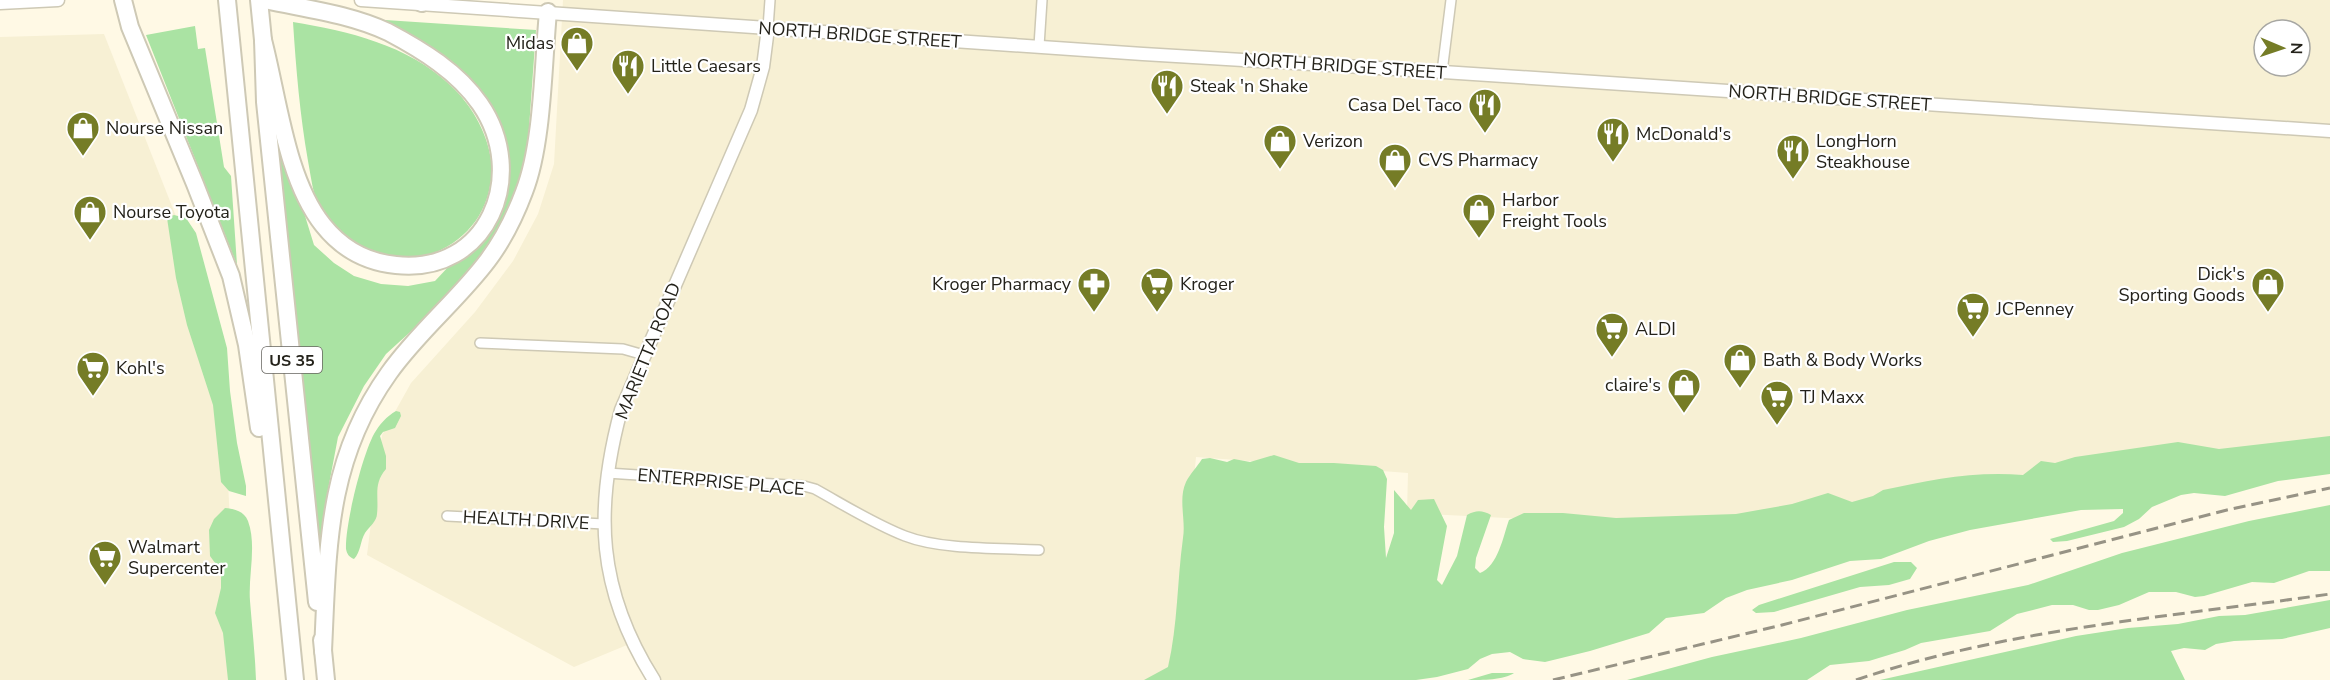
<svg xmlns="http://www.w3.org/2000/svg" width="2330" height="680" font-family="'Nunito Sans',sans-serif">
<rect width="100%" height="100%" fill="#fff9e5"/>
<g fill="#f7f0d4" fill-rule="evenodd">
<path d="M563,0H2330V454L1642,525L1407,513L1408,473L1196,457L1175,680H647L627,645L574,667L367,555L382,435L411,383L475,312L513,261L538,214L554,164ZM2264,30H2300V66H2264Z"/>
<polygon points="104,34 196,267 228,482 238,680 0,680 0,37"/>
</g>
<g fill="#aae3a3">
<polygon points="370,19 536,30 528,142 522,174 512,207 495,241 453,293 386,354 364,386 338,437 327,495 322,545 319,546 278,138 281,138 314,245 334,263 354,276 381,284 408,286 435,281 450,265 466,255 494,222 491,110"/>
<path d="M293,22C348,31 408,45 450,85C473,106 490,137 492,168C493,174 491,180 490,186C481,239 425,271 374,255C351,248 332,231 320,210C313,195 311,177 308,161C300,115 296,69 293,22Z"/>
<polygon points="195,26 198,49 205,48 224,167 231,176 237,265 146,35"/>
<polygon points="174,215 186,218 196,233 227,348 230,391 237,443 246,486 246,496 229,491 221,482 213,405 187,325 176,278 167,218"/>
<path d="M396,411L400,412L401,416L395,428L383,432L380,436L386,456V469C373,484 379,496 377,514C377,521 369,527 365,533C360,541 361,552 354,559C349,557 347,554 346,549C345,525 362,456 374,434C379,425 387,416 396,411Z"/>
<path d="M2330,436V474L2278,481L2225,496L2194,493L2181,495L2152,507L2139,519L2124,527L2067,541L2053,542L2050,539L2114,521L2123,513V509L2081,510L1970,530L1929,541L1881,559L1850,561L1792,580L1747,590L1726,598L1704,613L1666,618L1649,633L1590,651L1545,662L1523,659L1510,652L1492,654L1480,659L1468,669L1437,677L1416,680H1144L1168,667C1178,624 1177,581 1183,538C1186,520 1178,499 1186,482C1190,474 1197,467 1202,459L1210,458L1227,462L1234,459L1250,462L1274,455L1299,463H1334L1376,466L1383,470L1387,479L1384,527L1386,558L1394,533V490L1411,510L1418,500L1434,499L1447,526L1437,580L1442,585L1457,556L1467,515C1476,510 1482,510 1491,515L1476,558L1475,568L1480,573C1498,566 1503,537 1509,520L1524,513H1563L1616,518L1736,514L1792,504L1828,493L1852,502L1873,496L1883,490C1931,480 1973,471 2023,475L2041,461L2055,463L2075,457L2178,442L2219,449Z"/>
<polygon points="2330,505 2330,571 2309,571 2274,583 2252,582 2204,596 2195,597 2176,592 2149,592 2119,605 2098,610 2089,610 2073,605 2052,605 2017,614 1990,631 1921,643 1905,650 1869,661 1830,665 1807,680 1627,680 1712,657 1801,638 1907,610 2028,585 2122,553 2249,521"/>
<path d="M225,508C235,509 244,511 248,521C257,546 248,575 250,601C252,627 255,653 256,680H228L223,633L215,613L221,588V575L218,567L210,556L209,530L214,519Z"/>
<polygon points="1894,562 1911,562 1917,568 1910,579 1889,585 1860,587 1774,612 1756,613 1752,610 1759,605"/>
<polygon points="2330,600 2330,628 2282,639 2234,641 2216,644 2205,650 2184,648 2171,651 2185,680 1880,680 2076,636 2128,628 2178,624 2219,616 2245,615"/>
<path d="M1492,673H1514C1504,680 1482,680 1468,680Z"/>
</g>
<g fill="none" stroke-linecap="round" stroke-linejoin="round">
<g stroke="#cec9b5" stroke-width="12">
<g id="street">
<polyline points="768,28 770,0"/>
<polyline points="1039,46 1042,0"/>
<polyline points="1442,72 1451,0"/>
<polyline points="480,343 623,349 644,355"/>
<path d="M607,473L804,486L815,489C844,505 874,524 905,536C941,550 999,548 1039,550"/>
<polyline points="447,516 604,524"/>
</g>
</g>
<g stroke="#cec9b5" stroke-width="15">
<g id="secondary">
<polyline points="361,0 1143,54 1428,71 2330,131"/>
<polyline points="0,3 58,0"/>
<path d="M654,680C597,590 594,510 621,410L751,110L763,67L768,28"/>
</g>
</g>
<g stroke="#cec9b5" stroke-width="20">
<g id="highway">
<polyline points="123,0 130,27 195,184 231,276 247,345 259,428"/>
<polyline points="227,0 295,680"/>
<polyline points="259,0 263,40 265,102 317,602"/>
<polyline points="416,0 422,3"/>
<path d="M263,40C278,97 286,179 323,225C342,249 365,262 396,265C488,275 529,175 480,104C458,72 422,50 388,32C350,14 306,9 265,0"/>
<polyline points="322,640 326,680"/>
<path d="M323,651C328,548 326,461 389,373C418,332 458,300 488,260C503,240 515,216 524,192C543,144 543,64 548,12"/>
</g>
</g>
<use href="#street" stroke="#fff" stroke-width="9"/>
<use href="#secondary" stroke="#fff" stroke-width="12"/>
<use href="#highway" stroke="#fff" stroke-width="16"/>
<g stroke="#979385" stroke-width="3" stroke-dasharray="12 6" stroke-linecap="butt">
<polyline points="1553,680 1782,625 2227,510 2330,488"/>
<path d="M1856,680C2008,628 2172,617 2330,594"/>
</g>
</g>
<defs>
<g id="shop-pin" transform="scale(1.725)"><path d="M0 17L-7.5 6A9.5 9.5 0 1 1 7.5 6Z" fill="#757c26" stroke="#fff"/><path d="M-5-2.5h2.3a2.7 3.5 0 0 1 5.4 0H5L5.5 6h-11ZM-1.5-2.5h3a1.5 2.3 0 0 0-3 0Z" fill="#fff"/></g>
<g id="restaurant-pin" transform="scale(1.725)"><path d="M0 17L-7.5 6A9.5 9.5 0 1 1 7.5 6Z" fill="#757c26" stroke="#fff"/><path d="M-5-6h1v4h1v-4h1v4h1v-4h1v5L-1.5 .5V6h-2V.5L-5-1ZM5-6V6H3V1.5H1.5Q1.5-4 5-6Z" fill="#fff"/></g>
<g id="pharmacy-pin" transform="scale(1.725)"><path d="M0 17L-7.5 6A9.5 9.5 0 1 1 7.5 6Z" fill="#757c26" stroke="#fff"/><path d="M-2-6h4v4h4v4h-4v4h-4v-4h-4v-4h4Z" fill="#fff"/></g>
<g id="supermarket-pin" transform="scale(1.725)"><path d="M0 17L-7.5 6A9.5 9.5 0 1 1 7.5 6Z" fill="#757c26" stroke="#fff"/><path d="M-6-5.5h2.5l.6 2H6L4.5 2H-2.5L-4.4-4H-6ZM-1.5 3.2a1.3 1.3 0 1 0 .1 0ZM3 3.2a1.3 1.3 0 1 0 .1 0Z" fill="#fff"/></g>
</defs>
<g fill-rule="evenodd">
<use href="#shop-pin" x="577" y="43"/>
<use href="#restaurant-pin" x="628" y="66"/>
<use href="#restaurant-pin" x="1167" y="86"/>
<use href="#restaurant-pin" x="1485" y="105"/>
<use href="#shop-pin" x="83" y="128"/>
<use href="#restaurant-pin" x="1613" y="134"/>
<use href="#shop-pin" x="1280" y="141"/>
<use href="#restaurant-pin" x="1793" y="151"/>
<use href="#shop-pin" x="1395" y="160"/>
<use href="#shop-pin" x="1479" y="210"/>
<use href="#shop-pin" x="90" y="212"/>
<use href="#pharmacy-pin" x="1094" y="284"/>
<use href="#supermarket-pin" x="1157" y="284"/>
<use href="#shop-pin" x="2268" y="284"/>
<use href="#supermarket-pin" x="1973" y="309"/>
<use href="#supermarket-pin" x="1612" y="329"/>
<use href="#shop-pin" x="1740" y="360"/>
<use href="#supermarket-pin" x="93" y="368"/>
<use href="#shop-pin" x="1684" y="385"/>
<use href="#supermarket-pin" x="1777" y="397"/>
<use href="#supermarket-pin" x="105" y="557"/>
</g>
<g text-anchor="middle" stroke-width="4.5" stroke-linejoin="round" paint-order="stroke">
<rect fill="#fff" stroke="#66645f" stroke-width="1.5" x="262" y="347" width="60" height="26" rx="4.5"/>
<g font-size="16" font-weight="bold" fill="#24221a">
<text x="292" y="366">US 35</text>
</g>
<g font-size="18" fill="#24221a" stroke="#fff">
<text transform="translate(860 35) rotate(4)" y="6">NORTH BRIDGE STREET</text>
<text transform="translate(1345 66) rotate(4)" y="6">NORTH BRIDGE STREET</text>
<text transform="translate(1830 98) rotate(4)" y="6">NORTH BRIDGE STREET</text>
<text transform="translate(648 351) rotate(-68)" y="6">MARIETTA ROAD</text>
<text transform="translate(721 482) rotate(5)" y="6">ENTERPRISE PLACE</text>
<text transform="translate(526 520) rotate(3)" y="6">HEALTH DRIVE</text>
</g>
<g font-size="18" fill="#24221a" stroke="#fff" text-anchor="start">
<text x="554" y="49" text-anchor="end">Midas</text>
<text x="651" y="72">Little Caesars</text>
<text x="1190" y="92">Steak 'n Shake</text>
<text x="1462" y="111" text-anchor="end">Casa Del Taco</text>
<text x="106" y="134">Nourse Nissan</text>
<text x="1636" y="140">McDonald's</text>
<text x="1303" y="147">Verizon</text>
<text x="1816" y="147">LongHorn<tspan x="1816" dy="21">Steakhouse</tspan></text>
<text x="1418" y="166">CVS Pharmacy</text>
<text x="1502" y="206">Harbor<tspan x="1502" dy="21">Freight Tools</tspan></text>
<text x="113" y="218">Nourse Toyota</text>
<text x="2245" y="280" text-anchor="end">Dick's<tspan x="2245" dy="21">Sporting Goods</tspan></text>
<text x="1071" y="290" text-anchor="end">Kroger Pharmacy</text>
<text x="1180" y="290">Kroger</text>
<text x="1996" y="315">JCPenney</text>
<text x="1635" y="335">ALDI</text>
<text x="1763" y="366">Bath &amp; Body Works</text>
<text x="116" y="374">Kohl's</text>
<text x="1661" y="391" text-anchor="end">claire's</text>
<text x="1800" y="403">TJ Maxx</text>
<text x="128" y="553">Walmart<tspan x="128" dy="21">Supercenter</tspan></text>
</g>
</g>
<g transform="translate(2282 48) rotate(92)"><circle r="28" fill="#ffffff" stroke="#a7a7a3" stroke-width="1.5"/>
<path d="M0-4.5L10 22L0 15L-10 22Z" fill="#757c26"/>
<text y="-9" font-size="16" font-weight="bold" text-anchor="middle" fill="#24221a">N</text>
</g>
</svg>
